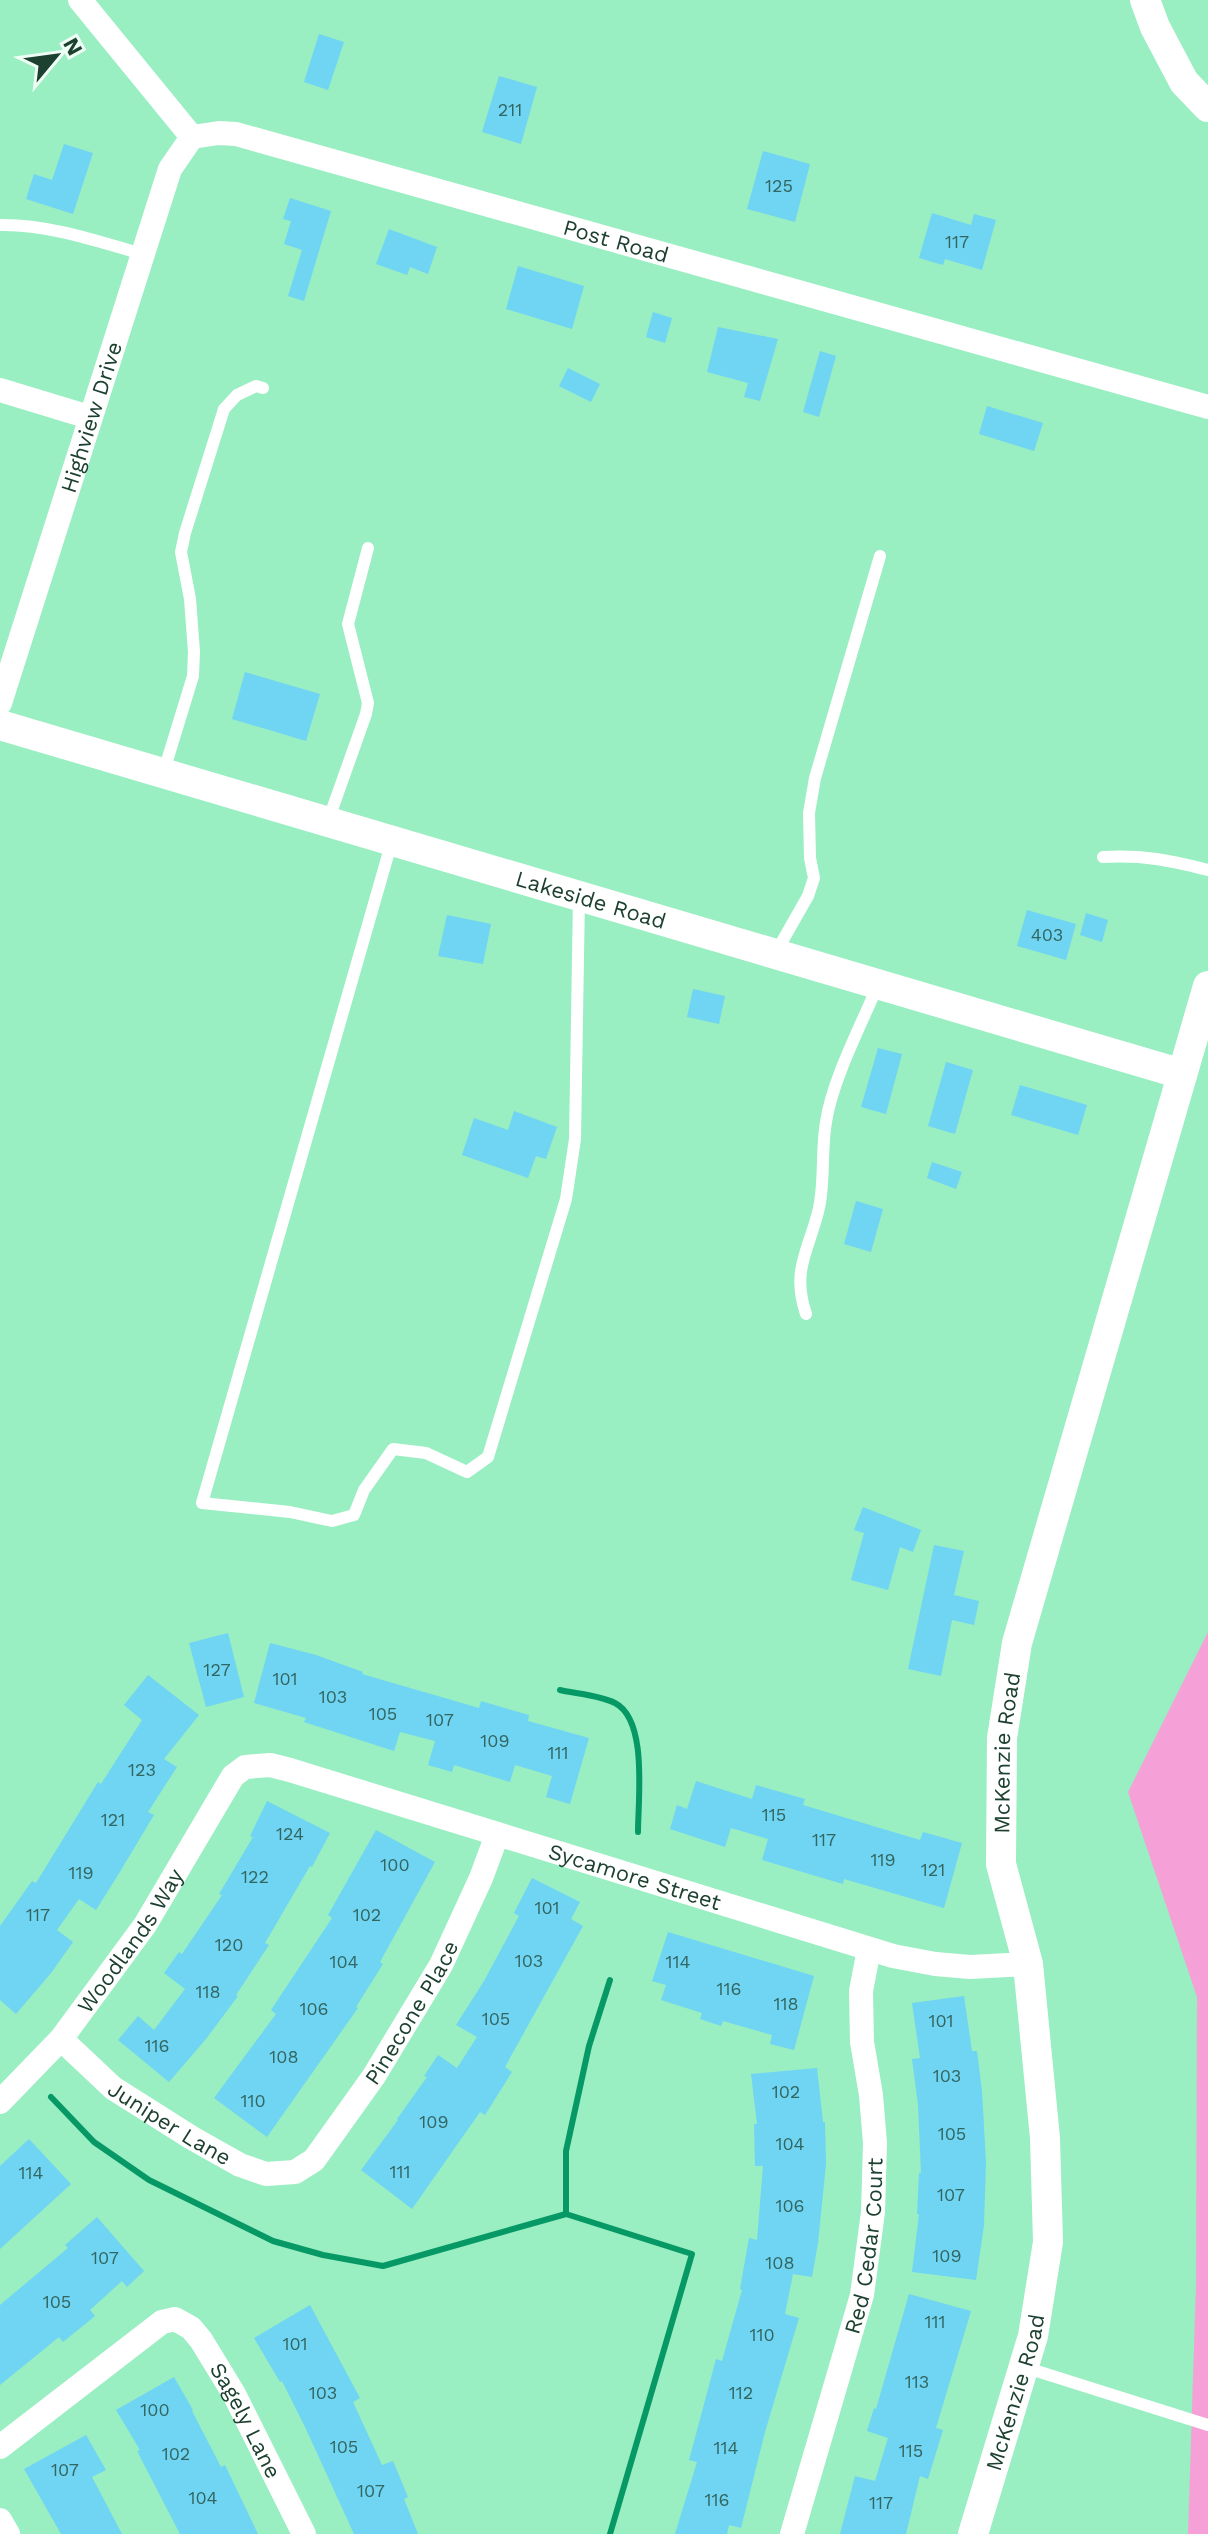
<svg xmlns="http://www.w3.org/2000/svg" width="1208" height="2534" font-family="'Work Sans',sans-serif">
<rect width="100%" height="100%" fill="#99eec2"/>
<polygon fill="#f6a0d8" points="1208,1632 1208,2534 1188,2534 1196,2284 1197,1997 1128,1792"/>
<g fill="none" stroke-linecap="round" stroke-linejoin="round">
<g stroke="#069966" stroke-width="6">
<path d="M560,1690C577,1694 599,1695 615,1703C648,1720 638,1799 638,1832"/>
<polyline points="51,2097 94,2142 149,2180 273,2241 323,2255 383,2266 566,2214 692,2254 610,2534"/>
<polyline points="566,2214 566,2151 589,2046 610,1980"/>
</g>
</g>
<g fill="#70d4f3">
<polygon points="319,34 344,42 328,90 304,82"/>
<polygon points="499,76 537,87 521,144 482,132"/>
<polygon points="64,144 93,153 73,214 26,199 34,174 52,180"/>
<polygon points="763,151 810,164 795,222 747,209"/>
<polygon points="290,198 331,211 304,301 288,296 302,250 284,244 291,221 283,219"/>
<polygon points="932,213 971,225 974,214 996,220 982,270 945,259 943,265 919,258"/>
<polygon points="389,229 437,247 428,274 410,267 407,275 376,264"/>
<polygon points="518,266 584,286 572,329 506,309"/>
<polygon points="653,312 672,318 665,343 646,337"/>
<polygon points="718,327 778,339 760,401 744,397 748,383 707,372"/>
<polygon points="820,351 836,356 819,417 803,412"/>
<polygon points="568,368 600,384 591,402 559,386"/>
<polygon points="987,406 1043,423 1034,451 979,434"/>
<polygon points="245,672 320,694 306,741 232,719"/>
<polygon points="1027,910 1076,924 1066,960 1017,946"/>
<polygon points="1086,913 1108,920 1102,942 1080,935"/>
<polygon points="447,915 491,924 483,964 438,956"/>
<polygon points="693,989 725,996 719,1024 687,1017"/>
<polygon points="878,1048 902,1054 886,1114 861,1107"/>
<polygon points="946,1062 973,1070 955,1134 928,1126"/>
<polygon points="1020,1085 1087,1105 1078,1135 1011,1115"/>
<polygon points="514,1111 557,1127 546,1159 536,1156 528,1178 462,1155 474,1118 508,1130"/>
<polygon points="932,1162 962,1172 956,1189 927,1178"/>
<polygon points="856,1201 883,1209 871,1252 844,1244"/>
<polygon points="863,1507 921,1530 913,1552 900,1547 888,1590 851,1580 864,1533 854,1530"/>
<polygon points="934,1545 964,1551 954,1595 979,1601 974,1625 952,1620 941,1676 908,1669"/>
<polygon points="228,1633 244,1697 206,1707 189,1643"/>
<polygon points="270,1643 316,1655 363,1672 362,1674 479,1708 481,1701 529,1715 528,1721 589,1738 570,1804 546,1797 552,1776 515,1765 510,1782 454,1765 452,1772 428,1765 435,1741 400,1732 394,1751 304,1722 306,1718 254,1703"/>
<polygon points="148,1675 199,1715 164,1759 177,1767 148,1812 154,1815 118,1875 96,1910 79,1899 57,1930 73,1942 51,1973 16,2014 0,2000 0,1926 32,1881 36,1883 98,1782 101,1784 142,1720 124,1705"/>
<polygon points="696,1781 752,1799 756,1785 805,1799 803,1805 920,1840 923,1832 962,1843 944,1908 844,1879 843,1884 762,1860 768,1839 731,1828 725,1847 670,1829 677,1805 687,1809"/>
<polygon points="267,1801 330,1833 312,1867 310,1866 265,1943 269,1945 236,1995 238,1996 206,2039 169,2082 118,2040 138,2016 154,2030 185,1989 164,1973 179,1952 182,1954 222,1895 219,1894 253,1837 250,1836"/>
<polygon points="376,1830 435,1862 380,1962 383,1964 356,2007 358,2008 267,2137 214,2098 276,2014 271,2010 332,1918 328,1915"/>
<polygon points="532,1878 580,1902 571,1919 583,1926 505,2067 512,2072 485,2115 480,2112 412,2209 361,2170 398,2120 397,2119 427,2077 424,2076 438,2055 457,2068 477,2037 456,2025 484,1981 519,1916 514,1913"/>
<polygon points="668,1932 814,1976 794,2050 770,2044 772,2035 723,2021 721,2026 700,2019 702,2013 661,2000 666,1985 652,1981"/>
<polygon points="964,1996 972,2051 977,2051 982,2091 986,2162 984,2225 976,2280 912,2272 919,2214 917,2214 919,2173 921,2173 918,2105 912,2059 920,2058 912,2003"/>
<polygon points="817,2068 823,2122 825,2122 826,2164 818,2243 812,2277 793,2274 785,2314 799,2318 765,2432 741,2528 729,2525 727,2534 675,2534 697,2462 689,2460 699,2423 716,2359 722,2361 742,2290 740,2289 749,2238 757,2240 763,2166 755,2166 754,2124 757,2124 751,2074"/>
<polygon points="29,2139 71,2184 0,2249 0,2166"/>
<polygon points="97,2217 144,2271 127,2287 122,2281 90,2310 95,2316 63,2342 59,2337 0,2385 0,2305 68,2248 65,2245"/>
<polygon points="909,2294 971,2311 936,2428 943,2430 928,2479 920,2476 906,2534 840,2534 855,2476 875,2481 888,2438 867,2431 874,2408 876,2409"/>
<polygon points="310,2305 360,2398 353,2402 382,2465 393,2461 408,2497 404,2499 418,2534 354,2534 306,2429 282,2381 280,2382 254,2338"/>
<polygon points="174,2377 193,2410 192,2411 221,2467 225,2465 258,2534 180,2534 137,2451 140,2450 116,2410"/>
<polygon points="86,2435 106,2470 92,2477 122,2534 61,2534 24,2469"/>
</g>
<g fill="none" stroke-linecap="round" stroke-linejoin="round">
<g stroke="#fff" stroke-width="12">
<path d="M0,225C47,224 97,241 142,254"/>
<polyline points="163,774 193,676 194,652 190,599 181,552 185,533 224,409 237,395 256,386 263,388"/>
<polyline points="328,821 366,714 368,703 348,624 368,548"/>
<polyline points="392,841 202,1503 290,1512 332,1521 354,1515 364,1490 393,1449 426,1453 467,1472 488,1457 566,1199 575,1139 579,897"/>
<path d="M1103,857C1144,855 1169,860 1208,870"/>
<polyline points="775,954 808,896 814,878 810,858 809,813 815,778 880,556"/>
<path d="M806,1314C791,1269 809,1251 819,1208C825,1180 821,1150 826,1122C832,1081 861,1025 878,985"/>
<polyline points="1024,2367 1208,2425"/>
</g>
<g stroke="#fff" stroke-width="24">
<path id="s1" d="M80,0L192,137L219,133L236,134L1208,407"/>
<polyline points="0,390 89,417"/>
<path id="s2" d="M0,703L170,169L192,137"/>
<path id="s3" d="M61,2039L113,2088L192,2138L240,2165L266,2174L295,2172L314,2160L374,2076L441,1965L481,1878L497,1835"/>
<path id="s4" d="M0,2102L61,2039L145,1925L233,1776L245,1767L270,1765L290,1770L893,1956L935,1964L970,1967L1028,1964"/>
<path id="s5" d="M0,2447L162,2322L175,2319L191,2328L201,2340L234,2394L304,2534"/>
<polyline points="0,2520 8,2534"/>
<path id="s6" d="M792,2534L862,2295L873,2212L875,2143L871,2095L862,2042L861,1991L869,1949"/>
</g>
<g stroke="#fff" stroke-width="30">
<polyline points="1145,0 1155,27 1184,82 1208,107"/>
<path id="s7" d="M0,725L1182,1074"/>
<path id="s8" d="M973,2534L1033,2336L1048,2242L1045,2138L1028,1964L1001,1864L1002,1738L1017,1643L1208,986"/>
</g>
</g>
<g text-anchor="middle" stroke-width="6" stroke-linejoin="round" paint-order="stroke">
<g font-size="18" fill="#326661">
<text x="510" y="116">211</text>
<text x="779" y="192">125</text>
<text x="957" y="248">117</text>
<text x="1047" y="941">403</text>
<text x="217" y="1676">127</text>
<text x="285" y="1685">101</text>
<text x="333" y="1703">103</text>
<text x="383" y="1720">105</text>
<text x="440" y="1726">107</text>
<text x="495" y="1747">109</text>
<text x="558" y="1759">111</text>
<text x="142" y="1776">123</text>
<text x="774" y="1821">115</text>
<text x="113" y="1826">121</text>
<text x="290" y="1840">124</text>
<text x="824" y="1846">117</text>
<text x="883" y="1866">119</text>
<text x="395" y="1871">100</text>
<text x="933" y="1876">121</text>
<text x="81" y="1879">119</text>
<text x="255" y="1883">122</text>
<text x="547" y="1914">101</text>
<text x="38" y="1921">117</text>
<text x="367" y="1921">102</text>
<text x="229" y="1951">120</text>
<text x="529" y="1967">103</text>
<text x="344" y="1968">104</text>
<text x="678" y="1968">114</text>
<text x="729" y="1995">116</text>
<text x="208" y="1998">118</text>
<text x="786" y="2010">118</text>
<text x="314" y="2015">106</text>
<text x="496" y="2025">105</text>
<text x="941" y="2027">101</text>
<text x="157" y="2052">116</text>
<text x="284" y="2063">108</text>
<text x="947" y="2082">103</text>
<text x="786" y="2098">102</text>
<text x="253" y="2107">110</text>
<text x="434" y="2128">109</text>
<text x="952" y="2140">105</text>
<text x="790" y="2150">104</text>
<text x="400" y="2178">111</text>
<text x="31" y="2179">114</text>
<text x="951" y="2201">107</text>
<text x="790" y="2212">106</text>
<text x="947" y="2262">109</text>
<text x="105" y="2264">107</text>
<text x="780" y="2269">108</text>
<text x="57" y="2308">105</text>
<text x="935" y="2328">111</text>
<text x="762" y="2341">110</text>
<text x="295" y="2350">101</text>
<text x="917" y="2388">113</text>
<text x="323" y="2399">103</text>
<text x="741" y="2399">112</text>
<text x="155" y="2416">100</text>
<text x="344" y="2453">105</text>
<text x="726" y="2454">114</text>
<text x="911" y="2457">115</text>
<text x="176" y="2460">102</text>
<text x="65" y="2476">107</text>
<text x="371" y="2497">107</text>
<text x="203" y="2504">104</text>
<text x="717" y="2506">116</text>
<text x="881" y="2509">117</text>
</g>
<g font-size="22" fill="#1d4130" stroke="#eefef5">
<text dy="8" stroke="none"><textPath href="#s1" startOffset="616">Post Road</textPath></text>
<text dy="8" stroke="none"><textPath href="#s2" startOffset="300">Highview Drive</textPath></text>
<text dy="8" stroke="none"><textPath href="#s7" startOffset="616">Lakeside Road</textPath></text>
<text dy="8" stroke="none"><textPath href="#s8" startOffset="796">McKenzie Road</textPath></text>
<text dy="8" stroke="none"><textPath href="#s4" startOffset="824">Sycamore Street</textPath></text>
<text dy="8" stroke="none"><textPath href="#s4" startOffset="208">Woodlands Way</textPath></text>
<text dy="8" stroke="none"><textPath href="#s3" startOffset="476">Pinecone Place</textPath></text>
<text dy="8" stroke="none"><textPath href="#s3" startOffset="138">Juniper Lane</textPath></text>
<text dy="8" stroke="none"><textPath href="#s6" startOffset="298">Red Cedar Court</textPath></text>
<text dy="8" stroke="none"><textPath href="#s8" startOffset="148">McKenzie Road</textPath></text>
<text dy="8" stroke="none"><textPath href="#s5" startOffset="344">Sagely Lane</textPath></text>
</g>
</g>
<g transform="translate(56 56) rotate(61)" stroke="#eefef5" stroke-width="6" paint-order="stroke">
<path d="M0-6L14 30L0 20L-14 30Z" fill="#1d4130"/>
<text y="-12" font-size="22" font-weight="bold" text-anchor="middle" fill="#1d4130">N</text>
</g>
</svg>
